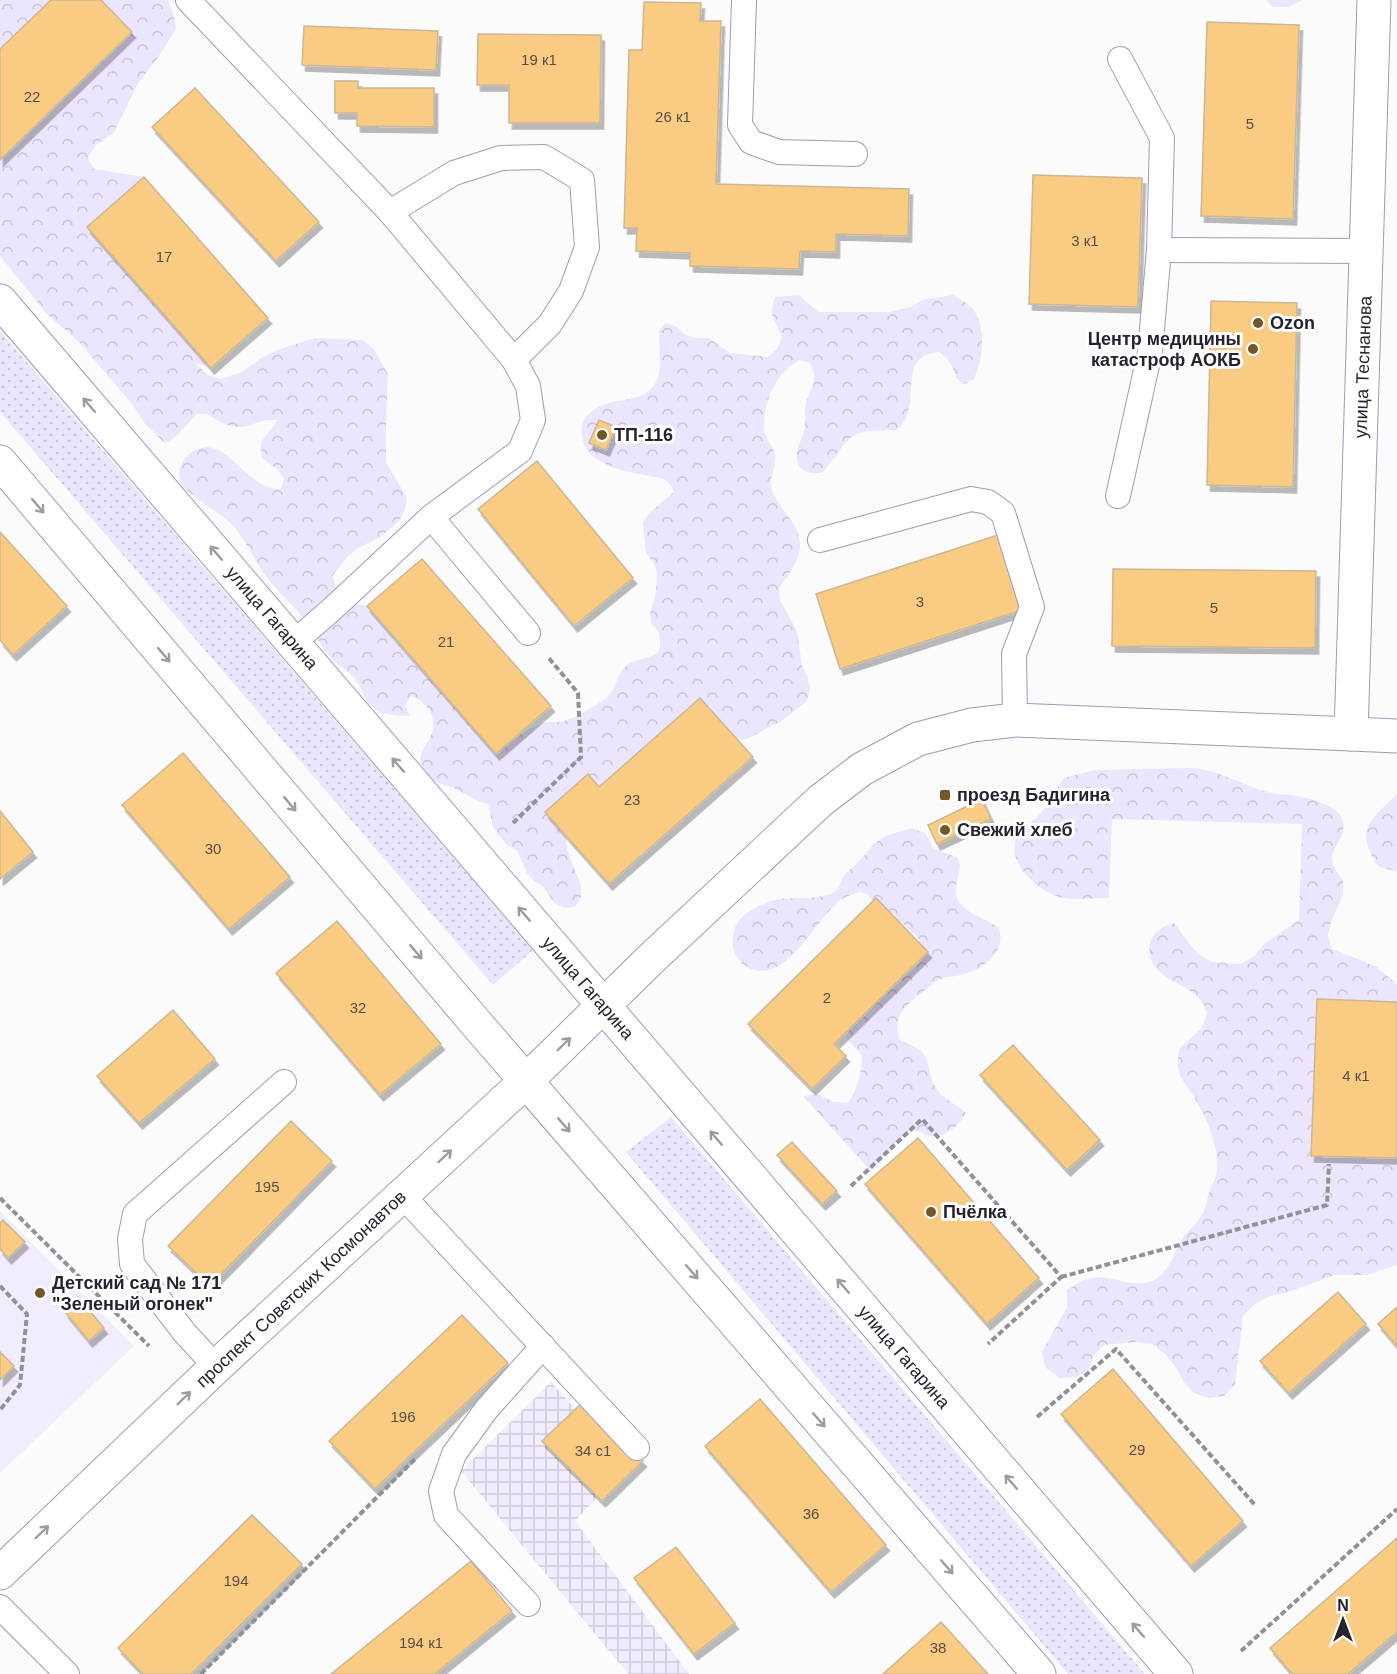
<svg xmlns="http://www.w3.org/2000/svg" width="1397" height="1674" font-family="Arial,sans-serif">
<defs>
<pattern id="industrial-grid" width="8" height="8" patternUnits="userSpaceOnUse" patternTransform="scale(1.5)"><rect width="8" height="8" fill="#f1edfe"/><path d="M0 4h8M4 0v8" fill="none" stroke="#cecbda"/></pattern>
<pattern id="grass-dots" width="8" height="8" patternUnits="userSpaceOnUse" patternTransform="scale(1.5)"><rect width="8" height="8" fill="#ece5fe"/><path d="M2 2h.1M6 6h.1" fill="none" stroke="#cac4da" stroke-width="1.8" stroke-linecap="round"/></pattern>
<pattern id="forest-crowns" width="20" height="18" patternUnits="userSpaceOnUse" patternTransform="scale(1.5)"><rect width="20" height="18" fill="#ece5fe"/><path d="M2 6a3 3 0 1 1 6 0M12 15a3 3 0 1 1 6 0" fill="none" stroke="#cac4da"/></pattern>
<filter id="shadow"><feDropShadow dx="3.5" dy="6" stdDeviation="0" flood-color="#0004"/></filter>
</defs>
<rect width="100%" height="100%" fill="#fbfbfb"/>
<polygon fill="#f1edfe" points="0,1211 134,1346 0,1473"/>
<polygon fill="url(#industrial-grid)" points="551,1382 626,1466 575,1521 689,1674 628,1674 461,1471"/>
<g fill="url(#grass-dots)">
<polygon points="0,331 533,950 493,985 0,412"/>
<polygon points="671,1117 1145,1674 1068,1674 626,1152"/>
</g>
<g fill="url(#forest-crowns)">
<path d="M0,0H168L174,16L176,29L157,59L139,82L114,132L95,146L88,158L94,169L144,177L87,227L211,368L194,362L208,375L220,379L242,372L261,358L283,348L315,338L362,340L373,348L388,374L386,422V462L407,498L405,509L400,520L380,537L358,548L348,556L333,575C335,597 347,602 367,606L496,754C511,741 527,727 547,722C552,721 556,722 561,722C568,720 576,716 582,713C591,708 607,700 612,691C617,683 618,674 625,667C633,659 647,660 659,652C661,639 661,632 651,623L650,613L656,593L657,572L653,562L646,553L643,523L649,513L674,492C672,487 670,484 666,481C658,476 649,476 639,474C618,470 584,461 582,436C581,429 582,420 588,415C611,391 651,410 659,373C661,361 659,345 659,331L666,323L677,327L685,335L697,338H709L730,353L768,357L777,349L782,337C775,320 768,316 775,297L799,295L818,312H889L911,307L922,300L953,295C960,299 968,303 973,309C987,329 983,358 974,379L964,384L956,378C953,366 949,359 939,352C899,356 918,393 906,418C904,423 900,426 897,430C844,430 854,435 823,472C808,476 795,470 797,452C798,444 803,438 804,430C806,422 804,414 805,407C809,388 821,383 810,363L800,360C776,371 763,403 764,429C765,438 773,446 775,454C777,467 768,477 772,490C778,508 799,523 800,543C801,559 788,576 779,588L780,600L797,631L802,666L808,677L810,689L807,701L780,722L746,739L736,740L599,787L587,775L546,812L566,836L567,850L581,885V897L575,907L565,908L554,903L543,886L534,881L527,873L517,851L507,845L493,827L488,804C476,801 469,796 458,790C448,785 437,785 429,776C409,753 431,746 433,728C435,713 425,701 411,696L405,705L410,716C396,715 383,716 371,706C364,700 363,691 358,683C352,673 339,666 331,658C321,647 315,632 305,620C294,606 280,594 269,580C255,563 248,543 234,527C221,512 189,497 181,483C176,472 182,458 192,452C227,430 244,491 281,489L284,479L278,470L262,458C257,436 269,437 277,420C263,420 261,421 248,426C236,430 217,422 208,414H197L173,439L164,443L144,422L132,404L80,343L46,313L0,256Z"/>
<polygon points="1266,0 1303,0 1288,7 1273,7"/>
<path d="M1189,768C1219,769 1243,786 1271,793C1277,795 1284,794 1290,795C1303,796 1338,805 1342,818C1351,845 1315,848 1343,880V895L1331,922L1328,935L1332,949L1375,966L1397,984V1265L1367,1275H1335L1285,1293L1270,1296L1256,1303L1243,1316L1235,1385L1224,1396L1209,1398L1194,1393L1184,1382L1176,1367L1164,1353L1151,1344L1136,1342L1104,1345L1093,1356L1089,1370L1076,1377L1059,1378L1045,1367L1042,1352L1067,1307V1291C1103,1260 1126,1294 1154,1280C1170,1271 1173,1254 1182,1239C1189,1229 1199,1222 1204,1211C1207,1205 1207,1199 1209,1193C1211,1187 1214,1182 1216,1176C1222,1150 1206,1116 1192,1094C1179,1074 1176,1075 1179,1049L1202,1028L1207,1012C1204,1007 1202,1000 1197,996C1179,980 1144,975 1150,943C1153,931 1163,926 1174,923L1191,946L1201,956L1212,962L1241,964L1254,956L1264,944L1299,920L1302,824L1112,819L1109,898C1094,898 1078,900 1063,898C1041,894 1006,864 1016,839C1020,827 1030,824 1038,816C1049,805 1055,790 1064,778L1095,770Z"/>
<path d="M1397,794V872L1378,866C1354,828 1370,821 1397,794Z"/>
<path d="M912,828L925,833L933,848L956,857L960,864C960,874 955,883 956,893C957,912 987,918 999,928C1007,954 980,972 956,976C951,977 948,976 943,978C935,981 930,986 924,991C906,1005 891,1016 900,1040C940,1057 920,1059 937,1089C942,1099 958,1105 966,1113C957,1130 937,1144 919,1131C889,1134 891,1160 869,1169L803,1096L818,1094L833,1102L848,1103C858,1088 862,1073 862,1055L847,1039L849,1026L919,963L923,956V949L917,936L900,921L881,910L867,894L860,892C853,894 845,897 839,901C819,918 794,965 768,970C733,976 720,932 747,913C754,908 772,899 780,899C794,897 822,900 834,892C840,888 841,879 846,873C850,869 855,866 859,861C865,856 869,849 874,844C884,835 899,832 912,828Z"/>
</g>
<g fill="#f9cb83" stroke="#ccb797" stroke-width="1.5" filter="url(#shadow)">
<polygon points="51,0 101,0 132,32 0,160 0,49"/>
<polygon points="644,2 701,3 700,21 721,21 716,184 909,189 908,236 836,234 836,252 800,251 799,269 690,266 690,253 636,251 637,228 624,228 629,50 642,50"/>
<polygon points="1207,22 1299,25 1293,219 1201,216"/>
<polygon points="304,26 438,31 436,70 302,65"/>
<polygon points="478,34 601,35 600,123 509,123 509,85 477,85"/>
<polygon points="335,81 358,81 358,88 434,88 434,127 357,126 357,113 335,113"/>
<polygon points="195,88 319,222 276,261 152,127"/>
<polygon points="1033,175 1142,178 1138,307 1029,304"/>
<polygon points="144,177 268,318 211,368 87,227"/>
<polygon points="1211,301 1297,303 1293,487 1207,485"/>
<polygon points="599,420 616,427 606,450 589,443"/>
<polygon points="537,461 633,578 574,626 478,509"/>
<polygon points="0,532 67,606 13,655 0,640"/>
<polygon points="1001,534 1025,609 840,669 816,594"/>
<polygon points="422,559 551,706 496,754 367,606"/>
<polygon points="1113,569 1316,571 1315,648 1112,646"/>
<polygon points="700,698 753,757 609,884 545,812 588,774 599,787"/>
<polygon points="183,753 290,877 229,929 122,805"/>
<polygon points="982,799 991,819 937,844 928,825"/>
<polygon points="0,811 33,852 0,879"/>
<polygon points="876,898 928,952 834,1044 846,1056 812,1089 748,1024"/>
<polygon points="337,921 441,1044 380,1095 276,973"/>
<polygon points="1317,999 1397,1002 1397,1158 1311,1156"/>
<polygon points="173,1010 215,1059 139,1123 97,1076"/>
<polygon points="1013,1045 1100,1140 1067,1170 980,1075"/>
<polygon points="291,1121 332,1161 210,1286 168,1246"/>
<polygon points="918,1138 1039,1278 987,1324 865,1184"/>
<polygon points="792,1142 837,1191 822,1204 777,1155"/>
<polygon points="3,1220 25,1242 8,1258 0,1249 0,1223"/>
<polygon points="1338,1292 1366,1324 1289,1393 1260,1361"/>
<polygon points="78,1297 104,1328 89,1341 65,1312"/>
<polygon points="1397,1307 1397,1346 1378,1324"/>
<polygon points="462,1315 508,1363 375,1489 329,1441"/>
<polygon points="0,1352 14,1366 0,1380"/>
<polygon points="1113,1369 1243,1521 1191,1566 1061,1414"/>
<polygon points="760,1399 886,1545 831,1592 705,1446"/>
<polygon points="584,1401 643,1461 602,1501 542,1441"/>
<polygon points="252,1515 302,1564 191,1674 143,1674 118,1648"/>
<polygon points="1397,1538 1397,1632 1348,1674 1292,1674 1270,1648"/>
<polygon points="676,1547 735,1623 694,1654 634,1578"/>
<polygon points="471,1561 512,1611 435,1674 331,1674"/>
<polygon points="941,1622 988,1674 883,1674"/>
</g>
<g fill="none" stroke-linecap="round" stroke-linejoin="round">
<g stroke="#a299ba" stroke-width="26">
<g id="lane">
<polyline points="188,0 390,212 514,360 528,386 533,420 520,451 431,517 330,611 293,643"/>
<polyline points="744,0 740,125 751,142 779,152 855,154"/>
<polyline points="390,212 454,173 501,158 544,157 582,180 587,247 571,291 550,324 514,360"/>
<polyline points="1159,250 1366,251"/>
<polyline points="1118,496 1150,352 1159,250 1162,138 1120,59"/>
<polyline points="431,517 528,633"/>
<polyline points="820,540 971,499 988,502 1003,513 1032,607 1014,654 1015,720"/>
<polyline points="402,1195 637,1448"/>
<polyline points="216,1367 184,1332 132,1264 130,1239 135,1214 284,1082"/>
<polyline points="528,1604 446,1515 441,1491 454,1454 486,1410 543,1346"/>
<polyline points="0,1607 67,1674"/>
</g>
</g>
<g stroke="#a299ba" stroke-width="35">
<polyline id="secondary" points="1351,734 1397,736"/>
</g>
<g stroke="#a299ba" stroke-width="35">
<g id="primary">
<polyline points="0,301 1176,1674"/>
<polyline points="0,462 475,1022 1039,1674"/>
<polyline points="0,1573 216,1367 526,1081 652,958 820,801 862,769 918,739 972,725 1015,720 1351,734 1374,0"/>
</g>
</g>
<g stroke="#929197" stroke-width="4" stroke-dasharray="6 3" stroke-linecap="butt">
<polyline points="513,823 581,757 578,693 548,657"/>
<polyline points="851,1186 922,1119 1061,1277 988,1344"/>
<polyline points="0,1198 149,1346"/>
<polyline points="1061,1277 1327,1205 1329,1164"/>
<polyline points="0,1286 27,1314 20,1385 0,1410"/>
<polyline points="1037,1417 1116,1349 1255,1505"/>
<polyline points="1241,1651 1397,1509"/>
<polyline points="201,1674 416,1458"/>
</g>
<use href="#lane" stroke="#fff" stroke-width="24"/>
<use href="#secondary" stroke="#fff" stroke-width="33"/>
<use href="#primary" stroke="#fff" stroke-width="33"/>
</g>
<defs><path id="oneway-shaft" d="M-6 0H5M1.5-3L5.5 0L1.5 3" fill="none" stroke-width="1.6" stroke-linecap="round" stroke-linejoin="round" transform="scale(1.5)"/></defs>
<g stroke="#9d9ca2">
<use href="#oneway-shaft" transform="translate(89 405) rotate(-131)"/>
<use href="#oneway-shaft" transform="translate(38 506) rotate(50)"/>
<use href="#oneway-shaft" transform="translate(216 553) rotate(-131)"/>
<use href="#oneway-shaft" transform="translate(164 655) rotate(50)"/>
<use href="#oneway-shaft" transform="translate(398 765) rotate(-131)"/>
<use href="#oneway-shaft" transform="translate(290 804) rotate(50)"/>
<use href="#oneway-shaft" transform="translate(524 914) rotate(-131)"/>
<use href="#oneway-shaft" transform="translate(416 952) rotate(50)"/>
<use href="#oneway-shaft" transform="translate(564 1044) rotate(-44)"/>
<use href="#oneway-shaft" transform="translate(564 1125) rotate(49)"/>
<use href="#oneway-shaft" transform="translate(716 1138) rotate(-131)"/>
<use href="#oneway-shaft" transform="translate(445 1156) rotate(-43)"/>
<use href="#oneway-shaft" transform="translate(692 1272) rotate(49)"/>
<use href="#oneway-shaft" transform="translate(843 1286) rotate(-131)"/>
<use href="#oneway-shaft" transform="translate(184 1398) rotate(-44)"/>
<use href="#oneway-shaft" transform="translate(819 1420) rotate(49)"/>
<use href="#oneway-shaft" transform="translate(1011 1482) rotate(-131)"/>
<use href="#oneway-shaft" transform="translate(42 1532) rotate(-44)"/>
<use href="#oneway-shaft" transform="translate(947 1567) rotate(49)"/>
<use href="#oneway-shaft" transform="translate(1138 1630) rotate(-131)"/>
</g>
<g fill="#725729" stroke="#fff" stroke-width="2">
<circle cx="1258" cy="323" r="6"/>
<circle cx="1253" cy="349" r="6"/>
<circle cx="602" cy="435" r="6"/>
<rect x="939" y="789" width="12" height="12" rx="3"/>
<circle cx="945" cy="830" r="6"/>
<circle cx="931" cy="1212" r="6"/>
<circle cx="40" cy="1293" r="6"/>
</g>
<g text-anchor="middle" stroke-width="6" stroke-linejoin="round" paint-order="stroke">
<g font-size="15" fill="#5b4d45">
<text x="539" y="65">19 к1</text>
<text x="32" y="102">22</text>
<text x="673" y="122">26 к1</text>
<text x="1250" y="129">5</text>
<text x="1085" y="246">3 к1</text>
<text x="164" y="262">17</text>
<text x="920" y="607">3</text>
<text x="1214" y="613">5</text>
<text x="446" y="647">21</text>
<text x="632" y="805">23</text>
<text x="213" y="854">30</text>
<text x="827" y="1003">2</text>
<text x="358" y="1013">32</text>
<text x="1356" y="1081">4 к1</text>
<text x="267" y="1192">195</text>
<text x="403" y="1422">196</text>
<text x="1137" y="1455">29</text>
<text x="593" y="1456">34 с1</text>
<text x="811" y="1519">36</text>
<text x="236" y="1586">194</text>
<text x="421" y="1648">194 к1</text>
<text x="938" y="1653">38</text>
</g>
<g font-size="18" font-weight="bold" fill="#262330" stroke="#fff" text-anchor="start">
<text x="1270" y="329">Ozon</text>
<text x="1241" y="345" text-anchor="end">Центр медицины<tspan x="1241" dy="21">катастроф АОКБ</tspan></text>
<text x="614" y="441">ТП-116</text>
<text x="957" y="801">проезд Бадигина</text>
<text x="957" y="836">Свежий хлеб</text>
<text x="943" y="1218">Пчёлка</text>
<text x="52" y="1289">Детский сад № 171<tspan x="52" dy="21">"Зеленый огонек"</tspan></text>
</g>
<g font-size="18" fill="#262330" stroke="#fff">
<text transform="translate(1363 367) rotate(-88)" y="6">улица Теснанова</text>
<text transform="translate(272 618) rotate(49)" y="6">улица Гагарина</text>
<text transform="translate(588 988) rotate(49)" y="6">улица Гагарина</text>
<text transform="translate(301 1289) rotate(-43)" y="6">проспект Советских Космонавтов</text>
<text transform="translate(904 1357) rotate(49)" y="6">улица Гагарина</text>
</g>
</g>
<g transform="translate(1343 1620)" stroke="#ffffff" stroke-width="4.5" paint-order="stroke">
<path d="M0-4.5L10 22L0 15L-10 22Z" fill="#262330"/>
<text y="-9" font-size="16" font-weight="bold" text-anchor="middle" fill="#262330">N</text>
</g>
</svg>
